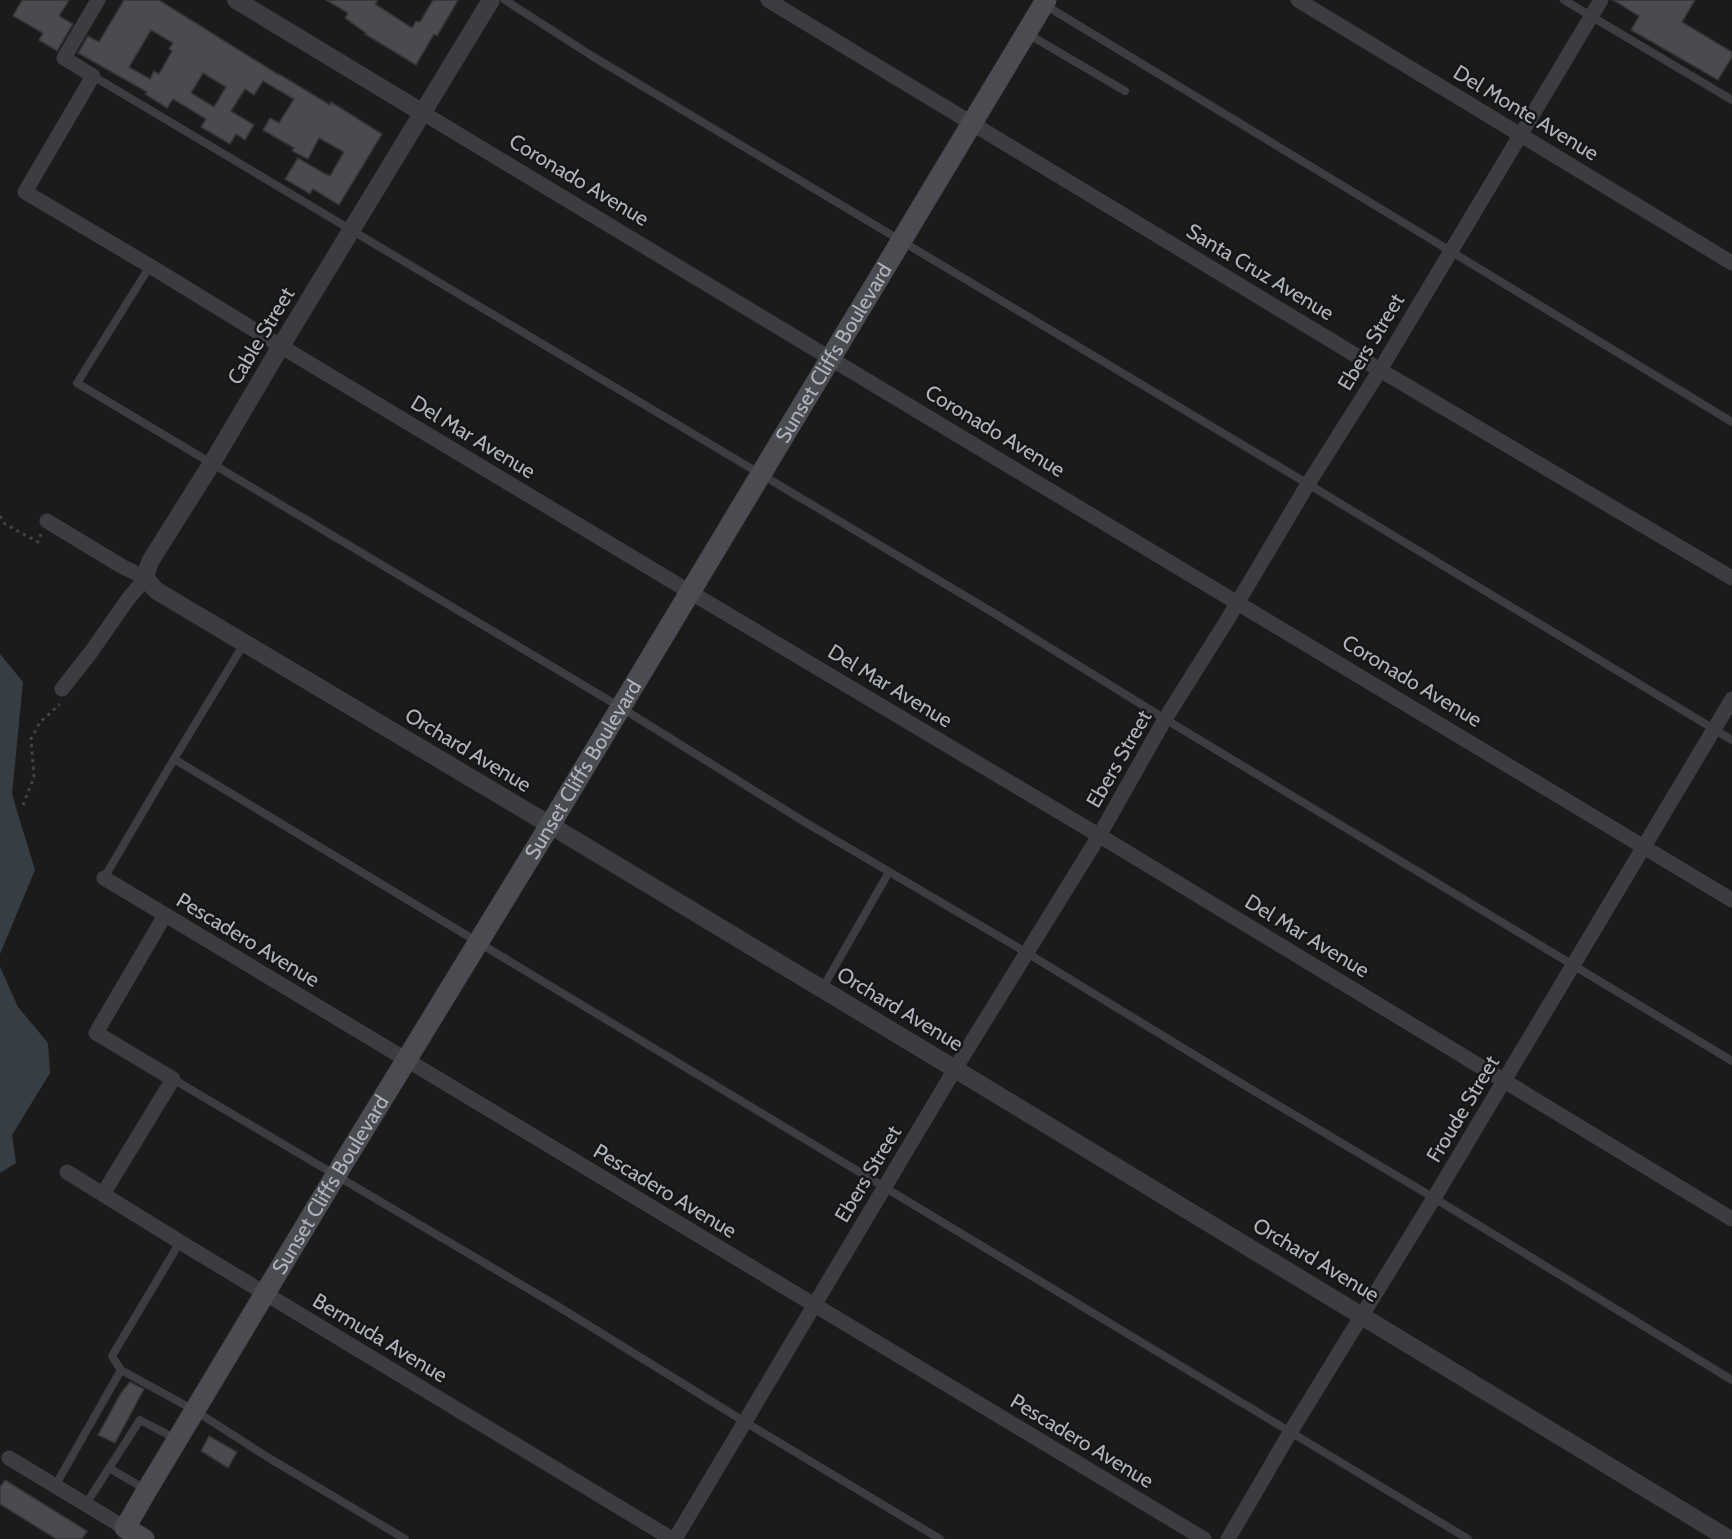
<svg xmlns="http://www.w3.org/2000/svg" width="1732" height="1539" font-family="Cabin,sans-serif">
<rect width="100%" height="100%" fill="#1b1b1c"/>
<g fill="#363e44">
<polygon points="0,654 23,682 12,794 35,870 0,954"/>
<polygon points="0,967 18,1007 48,1043 50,1073 12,1135 16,1163 0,1173"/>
</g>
<g fill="#4a4b4e" stroke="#353538" stroke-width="1.5" fill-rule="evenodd">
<polygon points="22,0 69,0 59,16 73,24 57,51 39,40 43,33 13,16"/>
<path d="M124,0H159L279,75V74L330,105L331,102L382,134L339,205L313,189L310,194L285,179L298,158L327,175V174L330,176L344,152L319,138L308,159L292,151L294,148L263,130L270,118L279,123L294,99L263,81L254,95L245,89L231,111L254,125L245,140L236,134L230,144L201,127L206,119L173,99L167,108L145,94L147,92L78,53L88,36L99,42ZM151,30L173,43L169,49L172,51L159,74L154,71L150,79L129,67ZM203,73L226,87L214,107L191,93Z"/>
<polygon points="326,0 378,0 375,4 412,28 416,21 420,22 433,0 458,0 437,36 434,34 416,65 365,34 366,33 345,18 348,13"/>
<polygon points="1613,0 1695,0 1682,22 1732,52 1732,57 1718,80 1631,30 1639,16"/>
<polygon points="130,1382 144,1389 115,1443 98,1435 121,1393"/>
<polygon points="209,1436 237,1452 228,1468 201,1451"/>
<polygon points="5,1480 87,1531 82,1539 56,1539 0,1504 0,1487"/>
</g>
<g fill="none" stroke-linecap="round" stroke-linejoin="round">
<g stroke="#424448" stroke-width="3" stroke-dasharray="3 4.5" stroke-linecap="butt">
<polyline points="0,516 5,524 38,542 41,534"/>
<polyline points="23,805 34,777 31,739 40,722 60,704"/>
</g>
<g stroke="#3c3d41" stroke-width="8">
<polyline points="505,0 592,56 1308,484 1732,740"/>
<polyline points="1564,0 1732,100"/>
<polyline points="1045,5 1732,422"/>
<polyline points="1028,34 1125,91"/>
<polyline points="93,76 997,615 1165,719 1732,1061"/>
<polyline points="150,266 77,383 620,707 803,821 1027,953 1229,1076 1434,1198 1732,1380"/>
<polyline points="174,759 1468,1539"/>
<polyline points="104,878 174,759 245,642"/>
<polyline points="822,989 889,872"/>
<polyline points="173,1079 559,1307 745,1422 940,1539"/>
<polyline points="121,1370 194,1410 269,1458 405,1539"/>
<polyline points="109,1468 145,1489"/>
<polyline points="55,1486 121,1370 112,1356 180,1242"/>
<polyline points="86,1504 140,1420 176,1439"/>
</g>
<g stroke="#3c3d41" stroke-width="15">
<polyline points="98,0 64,58 93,76 25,192 150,266 297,356 690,592 1115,845 1732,1219"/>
<polyline points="768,0 1380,370 1732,578"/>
<polyline points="1298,0 1732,263"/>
<polyline points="423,113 813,348 1732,900"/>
<polyline points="47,521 123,567 146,578 128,599 91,652 62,689"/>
<polyline points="104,878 1204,1539"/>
<polyline points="67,1172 180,1242 672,1539"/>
<polyline points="103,1194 173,1079 96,1033 165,915"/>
<polyline points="9,1458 125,1528"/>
<polyline points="675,1539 955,1069 1099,836 1165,719 1226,622 1308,484 1380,370 1601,0"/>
<polyline points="1228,1539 1291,1431 1434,1198 1732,699"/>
</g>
<g stroke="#3c3d41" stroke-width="18">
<polyline points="236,0 423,113"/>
<path d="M491,0L281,346L212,463L151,560C144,576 144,579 157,591L550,825L955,1069L1729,1539"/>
</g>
<path stroke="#4a4c51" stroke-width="21" id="s1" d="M144,1539L125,1528L147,1490L336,1175L550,825L1046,0"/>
</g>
<g text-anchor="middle" stroke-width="5" stroke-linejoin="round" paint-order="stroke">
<g font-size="21" fill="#afb3ba" stroke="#161617">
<text transform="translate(1526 113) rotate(31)" y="7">Del Monte Avenue</text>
<text transform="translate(579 180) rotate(31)" y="7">Coronado Avenue</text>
<text transform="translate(1260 272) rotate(31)" y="7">Santa Cruz Avenue</text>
<text transform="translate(261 336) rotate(-59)" y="7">Cable Street</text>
<text transform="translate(1371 342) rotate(-59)" y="7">Ebers Street</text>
<text dy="7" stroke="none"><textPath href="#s1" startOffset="1394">Sunset Cliffs Boulevard</textPath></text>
<text transform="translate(995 431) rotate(31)" y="7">Coronado Avenue</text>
<text transform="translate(473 437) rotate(31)" y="7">Del Mar Avenue</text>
<text transform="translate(1412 681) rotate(31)" y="7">Coronado Avenue</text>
<text transform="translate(890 686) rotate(31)" y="7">Del Mar Avenue</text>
<text transform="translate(468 750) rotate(31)" y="7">Orchard Avenue</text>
<text transform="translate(1119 759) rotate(-60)" y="7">Ebers Street</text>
<text dy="7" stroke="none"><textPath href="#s1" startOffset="908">Sunset Cliffs Boulevard</textPath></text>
<text transform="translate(1307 936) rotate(31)" y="7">Del Mar Avenue</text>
<text transform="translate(248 940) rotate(31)" y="7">Pescadero Avenue</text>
<text transform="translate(900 1009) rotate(31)" y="7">Orchard Avenue</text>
<text transform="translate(1463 1109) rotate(-59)" y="7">Froude Street</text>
<text transform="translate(868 1174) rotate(-59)" y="7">Ebers Street</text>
<text dy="7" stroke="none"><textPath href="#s1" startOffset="422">Sunset Cliffs Boulevard</textPath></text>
<text transform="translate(665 1191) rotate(31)" y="7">Pescadero Avenue</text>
<text transform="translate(1316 1260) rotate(31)" y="7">Orchard Avenue</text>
<text transform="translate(380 1338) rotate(31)" y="7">Bermuda Avenue</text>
<text transform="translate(1082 1441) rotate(31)" y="7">Pescadero Avenue</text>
</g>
</g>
</svg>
